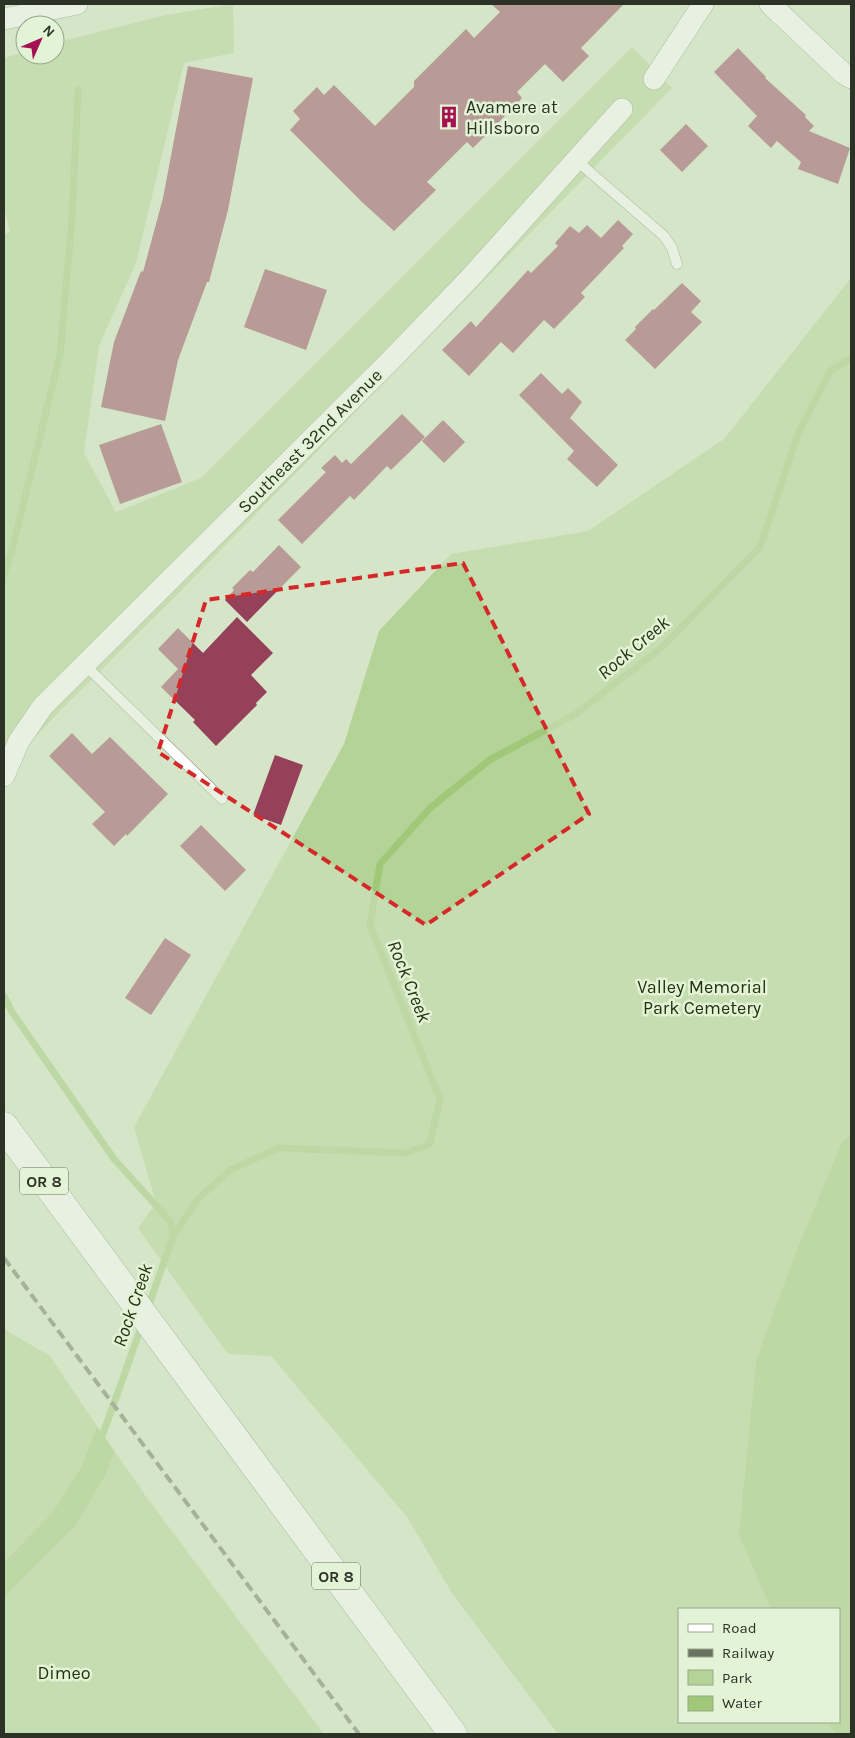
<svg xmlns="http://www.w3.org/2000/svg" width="855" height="1738" viewBox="0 0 855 1738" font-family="Karla,sans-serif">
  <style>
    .green { fill: #b4d397; fill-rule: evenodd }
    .water { fill: #a0c878 }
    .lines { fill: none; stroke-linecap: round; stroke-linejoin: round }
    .stream { stroke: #a0c878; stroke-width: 7 }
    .building { fill: #95415a }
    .service-casing { stroke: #7d8b70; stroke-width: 11 }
    .minor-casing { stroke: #7d8b70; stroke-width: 22 }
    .primary-casing { stroke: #7d8b70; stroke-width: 29 }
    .service { stroke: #fff; stroke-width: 10 }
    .minor { stroke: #fff; stroke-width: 21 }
    .primary { stroke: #fff; stroke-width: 28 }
    .rail { stroke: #6a7361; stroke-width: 4; stroke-dasharray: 10 5; stroke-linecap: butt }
    .marked { fill: none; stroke: #d62828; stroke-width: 4; stroke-dasharray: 10 6; stroke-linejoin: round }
    .labels { text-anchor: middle; stroke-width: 5; stroke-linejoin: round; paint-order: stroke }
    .shield { fill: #e3f3d5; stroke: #636c5a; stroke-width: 1 }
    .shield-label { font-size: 16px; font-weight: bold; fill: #2c3226 }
    .poi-label { font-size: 18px; fill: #2c3226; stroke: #e3f3d5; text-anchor: start }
    .street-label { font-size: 18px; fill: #2c3226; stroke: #e3f3d5 }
    .park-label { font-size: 18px; fill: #223210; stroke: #e3f3d5 }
    .water-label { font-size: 19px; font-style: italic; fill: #243413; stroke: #e3f3d5 }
  </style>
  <rect width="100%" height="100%" fill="#d6e5c8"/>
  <!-- green -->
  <path class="green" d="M233 4 234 53 184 63 136 263 99 346 84 453 116 512 201 478 632 47 672 88 174 598 59 712 15 759 4 790V234L10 232 4 206V58L25 52V55H55V43L165 15Z
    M851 278V1734H558L452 1593 407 1517 271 1356 228 1354 138 1228 156 1203 134 1127 344 744 379 631 451 554 588 531 724 439ZM679 1609H839V1722H679Z
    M4 1329 50 1356 97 1426 81 1467 59 1503 100 1485 115 1452 145 1495 324 1734H4V1566L30 1536 4 1562Z"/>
  <!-- water -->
  <path class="water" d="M851 1135V1734H835L827 1722H839V1609H771L739 1535 756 1360 798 1247 842 1142Z
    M97 1426 115 1452 105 1476 76 1525 4 1597V1562L53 1512 81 1467Z"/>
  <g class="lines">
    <!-- stream -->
    <path class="stream" d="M4 575 12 550 60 355 72 218 78 90
      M4 996 12 1012 114 1159 171 1222 173 1236
      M148 1308 173 1236 199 1198 230 1170 279 1148 406 1153 430 1144 440 1099 370 925 380 864 430 808 491 759 574 715 660 649 760 547 798 434 830 371 851 358
      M100 1442 142 1325"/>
  </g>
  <!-- building -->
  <path class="building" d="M491 4H624L581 48 589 56 563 82 545 64 517 92 522 98 502 119 473 148 467 142 427 182 436 190 394 231 363 203 290 130 300 119 293 111 317 87 324 95 334 85 375 126 414 87V81L466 29 474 38 500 12Z
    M738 48 766 77 765 78 806 115 805 117 814 126 809 131 850 148 838 184 798 169 801 162 777 141 771 148 748 126 757 116 714 72Z
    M188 66 253 78 228 210 209 282H207L178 360 165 421 101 407 114 342 141 271 143 272 163 198Z
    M686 124 708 146 682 172 660 150Z
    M618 220 633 234 622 246 624 248 581 293 585 297 554 329 544 320 513 353 501 342 469 376 442 350 471 321 476 327 528 270 531 273 558 246 555 243 570 226 579 233 587 225 601 238Z
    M265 269 327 290 306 350 244 327Z
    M682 283 701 301 691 312 702 322 655 369 625 340 636 329 635 327 653 309 654 310Z
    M541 373 562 394 568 388 582 402 570 418 618 465 597 487 567 459 574 451 519 395Z
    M402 414 425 437 391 470 387 466 354 500 350 496 302 544 278 520 326 472 321 468 335 455 342 463 346 459 351 464Z
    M443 420 465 442 444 463 422 441Z
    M161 424 182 482 120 504 99 445Z
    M279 545 301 567 247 622 225 600 234 590 232 588 250 570 253 572Z
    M237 617 273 653 251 675 267 692 256 703 257 705 216 746 193 722 195 720 161 687 178 669 158 649 178 628 203 653Z
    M72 733 92 754 110 737 168 794 127 836 126 834 114 846 92 824 105 812 49 756Z
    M275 755 303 765 281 825 253 815Z
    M201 825 246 870 225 891 180 846Z
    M165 938 191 955 151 1015 125 998Z"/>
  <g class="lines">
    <!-- service casing -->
    <g class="service-casing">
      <path id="service" d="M576 160 664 236 672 248 677 264
        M85 665 222 799"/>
    </g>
    <!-- minor casing -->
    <g class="minor-casing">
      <path id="minor" d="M770 4 844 74 851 78
        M4 19 77 4
        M654 79 703 4
        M4 776 19 741 43 706 393 358 470 278 622 109"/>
    </g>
    <!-- primary casing -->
    <g class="primary-casing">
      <path id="primary" d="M4 1126 453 1734"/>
    </g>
    <!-- service -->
    <use href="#service" class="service"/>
    <!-- minor -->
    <use href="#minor" class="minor"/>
    <!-- primary -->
    <use href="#primary" class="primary"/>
    <!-- rail -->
    <path class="rail" d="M4 1258 359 1734"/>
  </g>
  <!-- marked area -->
  <path d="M0 0H855V1738H0ZM463 563 589 814 426 925 158 752 206 600Z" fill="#d6e5c8" fill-opacity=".55" fill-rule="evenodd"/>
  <path class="marked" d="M463 563 589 814 426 925 158 752 206 600Z"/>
  <!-- icons -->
  <defs>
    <g id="building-bare" transform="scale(1.725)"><path d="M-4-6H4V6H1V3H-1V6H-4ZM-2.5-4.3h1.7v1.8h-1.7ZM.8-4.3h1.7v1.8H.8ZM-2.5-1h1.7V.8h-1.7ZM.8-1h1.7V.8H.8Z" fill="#a41050" stroke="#e3f3d5" stroke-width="2.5" paint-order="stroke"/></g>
  </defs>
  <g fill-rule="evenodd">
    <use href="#building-bare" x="449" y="117"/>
  </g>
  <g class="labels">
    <!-- shield labels -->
    <g class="shield">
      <rect x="20" y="1167.5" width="48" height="27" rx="4"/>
      <rect x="312" y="1562.5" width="48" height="27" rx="4"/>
    </g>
    <g class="shield-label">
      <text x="44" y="1187">OR 8</text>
      <text x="336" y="1582">OR 8</text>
    </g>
    <!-- poi labels -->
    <g class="poi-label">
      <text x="466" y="113">Avamere at<tspan x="466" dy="21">Hillsboro</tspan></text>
    </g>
    <!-- street labels -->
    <g class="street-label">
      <text transform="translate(310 441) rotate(-45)" y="6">Southeast 32nd Avenue</text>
    </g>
    <!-- park labels -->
    <g class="park-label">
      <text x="702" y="993">Valley Memorial<tspan x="702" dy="21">Park Cemetery</tspan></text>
      <text x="64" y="1679">Dimeo</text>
    </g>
    <!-- water labels -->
    <g class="water-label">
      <text transform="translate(633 647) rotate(-40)" y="7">Rock Creek</text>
      <text transform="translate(410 981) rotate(68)" y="7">Rock Creek</text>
      <text transform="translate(132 1305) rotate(-71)" y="7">Rock Creek</text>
    </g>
  </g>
  <!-- border -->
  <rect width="855" height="1738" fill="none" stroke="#2c3226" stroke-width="10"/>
  <!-- legend -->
  <rect x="678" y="1608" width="162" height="115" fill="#e3f3d5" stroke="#9aa68f"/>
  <rect x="688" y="1624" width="25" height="8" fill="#ffffff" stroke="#9aa68f"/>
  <text x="722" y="1633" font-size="15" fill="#2c3226">Road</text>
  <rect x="688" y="1649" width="25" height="8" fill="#6a7361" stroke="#9aa68f"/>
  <text x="722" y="1658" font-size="15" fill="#2c3226">Railway</text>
  <rect x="688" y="1670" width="25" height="15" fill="#b4d397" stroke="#9aa68f"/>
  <text x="722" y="1683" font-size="15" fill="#2c3226">Park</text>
  <rect x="688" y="1696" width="25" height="15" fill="#a0c878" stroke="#9aa68f"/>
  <text x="722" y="1708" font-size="15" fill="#2c3226">Water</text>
  <!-- north arrow -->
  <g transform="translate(40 40) rotate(45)"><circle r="24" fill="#e3f3d5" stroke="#9aa68f"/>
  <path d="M0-4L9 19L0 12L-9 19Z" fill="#a41050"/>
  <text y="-8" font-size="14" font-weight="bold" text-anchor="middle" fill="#2c3226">N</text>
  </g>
</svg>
